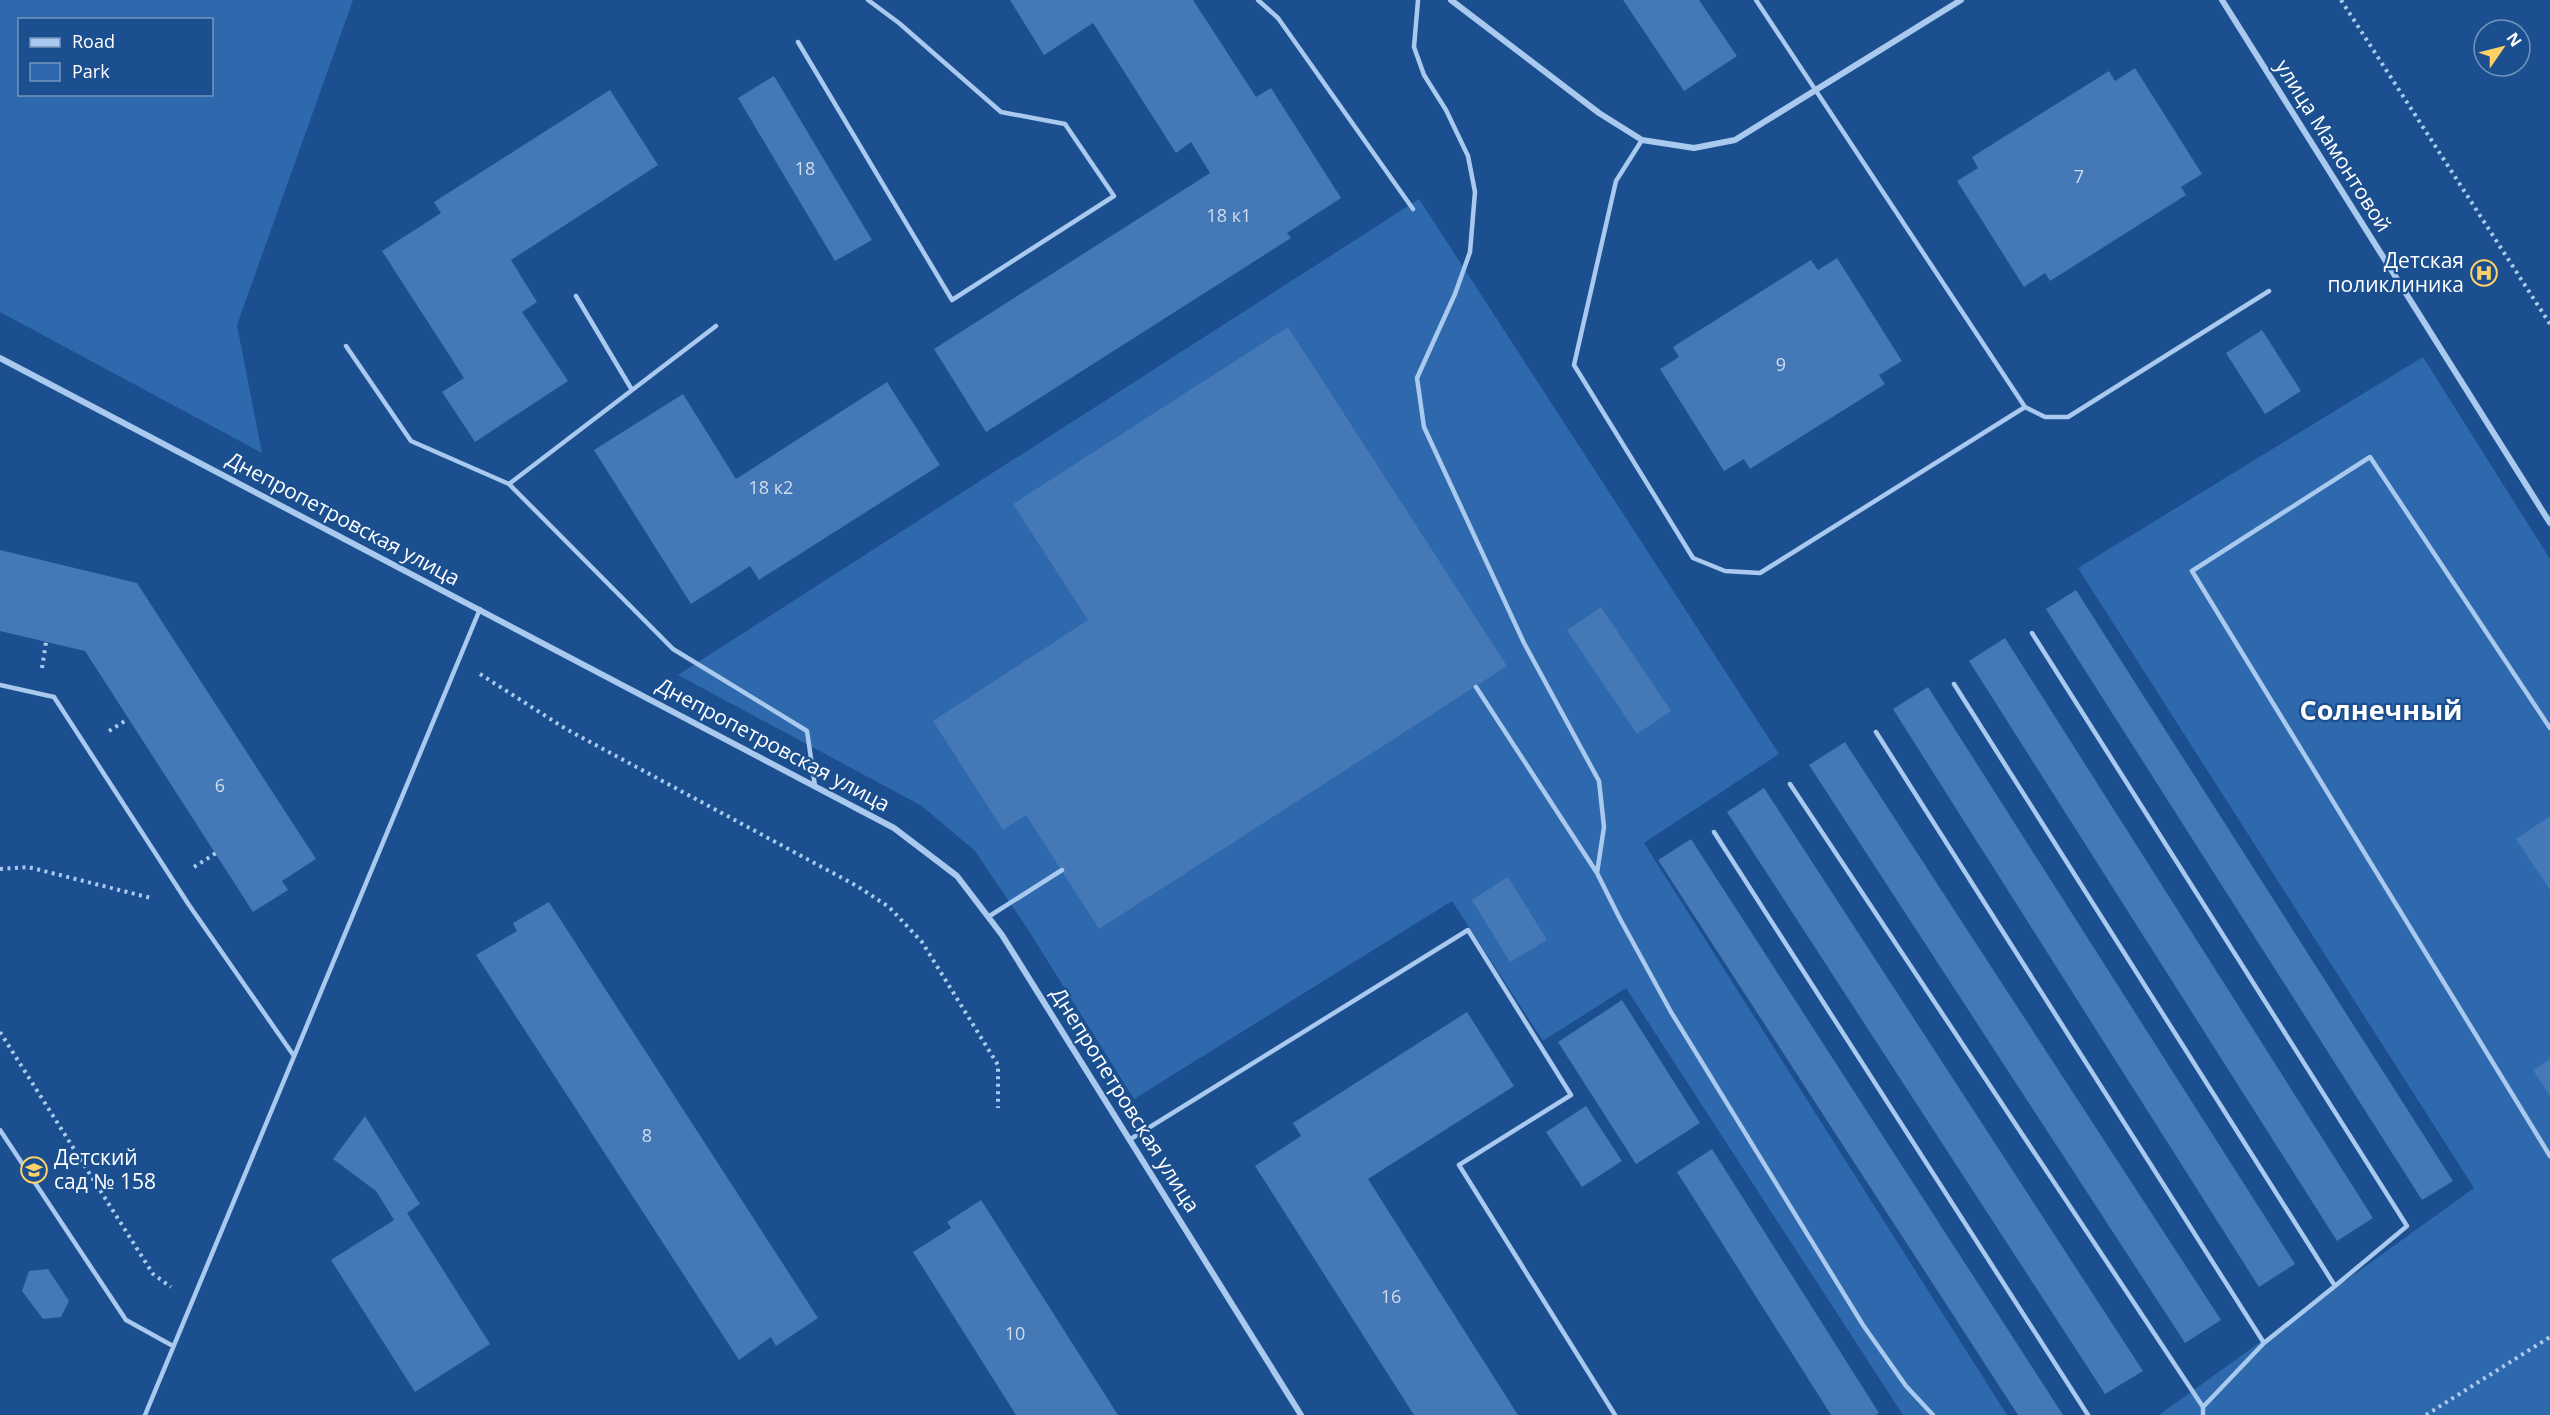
<svg xmlns="http://www.w3.org/2000/svg" width="2550" height="1415" viewBox="0 0 2550 1415" font-family="'Open Sans',sans-serif">
  <style>
    .green { fill: #2e69ad; fill-rule: evenodd }
    .building { fill: #4478b7 }
    .lines { fill: none; stroke-linecap: round; stroke-linejoin: round }
    .path { stroke: #a9c9ee; stroke-width: 4; stroke-dasharray: 3 4.5; stroke-linecap: butt }
    .service { stroke: #a9c9ee; stroke-width: 4.5 }
    .minor { stroke: #a9c9ee; stroke-width: 6 }
    .labels { text-anchor: middle; stroke-width: 4.5; stroke-linejoin: round; paint-order: stroke }
    .number-label { font-size: 18px; fill: #d0dded }
    .street-label { font-size: 21px; fill: #fff; stroke: #1b4f8f }
    .poi-label { font-size: 21px; fill: #fff; stroke: #1b4f8f; text-anchor: end }
    .district-label { font-size: 27px; font-weight: bold; fill: #fff; stroke: #1b4f8f }
  </style>
  <rect width="100%" height="100%" fill="#1b4f8f"/>
  <!-- green -->
  <path class="green" d="M0 0H353L237 325 262 453 0 312ZM20 20H212V94H20Z
    M1419 199 1779 754 1644 843 2007 1415H1903L1626 988 1543 1041 1452 901 1134 1099 1027 928 975 851 922 806 678 675Z
    M2423 357 2550 559V1415H2159L2474 1188 2078 568Z"/>
  <!-- building -->
  <path class="building" d="M1010 0H1193L1256 97 1271 88 1341 198 1287 233 1291 238 986 432 934 349 1210 173 1191 142 1176 153 1093 23 1044 55Z
    M1623 0H1699L1737 56 1684 91Z
    M2135 68 2202 174 2181 187 2186 195 2050 281 2045 273 2024 287 1957 181 1978 168 1972 157 2109 71 2115 81Z
    M774 76 872 240 835 261 738 98Z
    M610 90 658 165 511 260 537 302 522 312 568 381 475 442 442 392 464 378 382 251 441 213 434 202Z
    M1837 258 1902 361 1879 375 1885 384 1750 469 1744 459 1724 471 1660 369 1679 357 1673 347 1811 260 1818 270Z
    M1288 327 1507 666 1099 929 1026 815 1003 830 933 721 1088 620 1013 504Z
    M2262 330 2301 391 2265 414 2226 353Z
    M887 382 940 465 759 580 750 566 691 604 594 450 683 394 736 479Z
    M0 550 137 583 316 859 282 881 288 890 253 912 85 651 0 631Z
    M2076 590 2453 1181 2422 1200 2046 609Z
    M1601 607 1671 711 1637 734 1567 630Z
    M2005 638 2373 1218 2337 1241 1969 661Z
    M1928 687 2295 1264 2259 1287 1893 709Z
    M1845 742 2221 1320 2185 1343 1809 765Z
    M1764 788 2143 1371 2105 1394 1727 812Z
    M2550 816V890L2516 839Z
    M1691 839 2063 1415H2018L1658 860Z
    M1508 877 1547 940 1510 962 1472 900Z
    M549 902 818 1318 776 1346 771 1337 739 1360 476 955 517 931 513 923Z
    M1622 1000 1700 1123 1636 1164 1558 1042Z
    M1467 1012 1514 1086 1368 1179 1518 1415H1414L1255 1166 1301 1136 1293 1123Z
    M2550 1059V1096L2533 1070Z
    M1586 1106 1622 1161 1582 1187 1546 1132Z
    M365 1116 420 1204 407 1213 490 1344 415 1392 331 1260 394 1220 376 1191 333 1159Z
    M1712 1149 1879 1413 1876 1415H1831L1677 1172Z
    M981 1200 1118 1415H1016L913 1252 951 1228 947 1222Z
    M48 1269 69 1301 61 1317 43 1319 22 1291 29 1271Z"/>
  <g class="lines">
    <!-- path -->
    <path class="path" d="M2341 0 2550 324
      M42 668 46 642
      M480 674 566 729 857 886 889 907 922 942 998 1065V1108
      M109 731 128 719
      M194 867 216 853
      M0 869 28 867 151 898
      M0 1032 153 1274 171 1287
      M2426 1415 2550 1337"/>
    <!-- service -->
    <path class="service" d="M1258 0 1278 18 1413 209
      M1418 0 1414 47 1424 75 1446 110 1468 156 1475 192 1470 252 1455 294 1417 378 1424 427 1524 643 1599 781 1604 827 1597 873 1619 917 1671 1012 1863 1325 1906 1386 1933 1415
      M1756 0 2025 407
      M798 42 952 300 1114 196 1065 124 1001 112 899 23 868 0
      M1642 140 1616 181 1574 365 1693 558 1725 571 1760 573 2025 407 2045 417H2068L2269 291
      M576 296 632 390
      M716 326 509 484 673 649 807 731 815 786
      M346 346 411 441 509 484
      M2032 633 2407 1226 2335 1286
      M1954 684 2335 1286 2264 1343
      M0 685 54 697 189 905 294 1056
      M1476 687 1597 873
      M2550 728 2370 457 2192 571 2550 1156
      M1876 732 2264 1343 2203 1407
      M1790 784 2203 1407V1415
      M1714 832 2088 1415
      M988 917 1062 870
      M0 1130 126 1320 173 1346
      M1129 1140 1468 930 1571 1095 1459 1165 1615 1415
      M145 1415 480 609"/>
    <!-- minor -->
    <path class="minor" d="M1451 0 1599 113 1642 140 1694 148 1735 140 1961 0
      M2222 0 2550 523
      M0 358 894 828 957 876 1002 935 1301 1415"/>
  </g>
  <!-- icons -->
  <defs>
    <g id="hospital-ring" transform="scale(1.35)"><circle r="9.5" fill="#1b4f8f" stroke="#ffd166" stroke-width="1.5"/><path d="M-5-5h3v3.5h4V-5h3V5h-3V1.5h-4V5h-3Z" fill="#ffd166"/></g>
    <g id="school-ring" transform="scale(1.35)"><circle r="9.5" fill="#1b4f8f" stroke="#ffd166" stroke-width="1.5"/><path d="M0-5L7-2L0 1L-7-2ZM-4 1L0 2.5L4 1V4Q0 6-4 4Z" fill="#ffd166"/></g>
  </defs>
  <g fill-rule="evenodd">
    <use href="#hospital-ring" x="2484" y="273"/>
    <use href="#school-ring" x="34" y="1170"/>
  </g>
  <g class="labels">
    <!-- number labels -->
    <g class="number-label">
      <text x="805" y="175">18</text>
      <text x="2079" y="183">7</text>
      <text x="1229" y="222">18 к1</text>
      <text x="1781" y="371">9</text>
      <text x="771" y="494">18 к2</text>
      <text x="220" y="792">6</text>
      <text x="647" y="1142">8</text>
      <text x="1391" y="1303">16</text>
      <text x="1015" y="1340">10</text>
    </g>
    <!-- street labels -->
    <g class="street-label">
      <text transform="translate(2333 146) rotate(58)" y="7">улица Мамонтовой</text>
      <text transform="translate(343 519) rotate(28)" y="7">Днепропетровская улица</text>
      <text transform="translate(773 745) rotate(28)" y="7">Днепропетровская улица</text>
      <text transform="translate(1125 1100) rotate(58)" y="7">Днепропетровская улица</text>
    </g>
    <!-- poi labels -->
    <g class="poi-label">
      <text x="2464" y="268">Детская<tspan x="2464" dy="24">поликлиника</tspan></text>
      <text x="54" y="1165" text-anchor="start">Детский<tspan x="54" dy="24">сад № 158</tspan></text>
    </g>
    <!-- district labels -->
    <g class="district-label">
      <text x="2381" y="720">Солнечный</text>
    </g>
  </g>
  <!-- legend -->
  <rect x="18" y="18" width="195" height="78" fill="#1b4f8f" stroke="#7695bc" stroke-width="1.5"/>
  <rect x="30" y="38" width="30" height="9" fill="#a9c9ee" stroke="#7695bc" stroke-width="1.5"/>
  <text x="72" y="48" font-size="18" fill="#ffffff">Road</text>
  <rect x="30" y="63" width="30" height="18" fill="#2e69ad" stroke="#7695bc" stroke-width="1.5"/>
  <text x="72" y="78" font-size="18" fill="#ffffff">Park</text>
  <!-- north arrow -->
  <g transform="translate(2502 48) rotate(55)"><circle r="28" fill="#1b4f8f" stroke="#7695bc" stroke-width="1.5"/>
  <path d="M0-4.5L10 22L0 15L-10 22Z" fill="#ffd166"/>
  <text y="-9" font-size="16" font-weight="bold" text-anchor="middle" fill="#ffffff">N</text>
  </g>
</svg>
